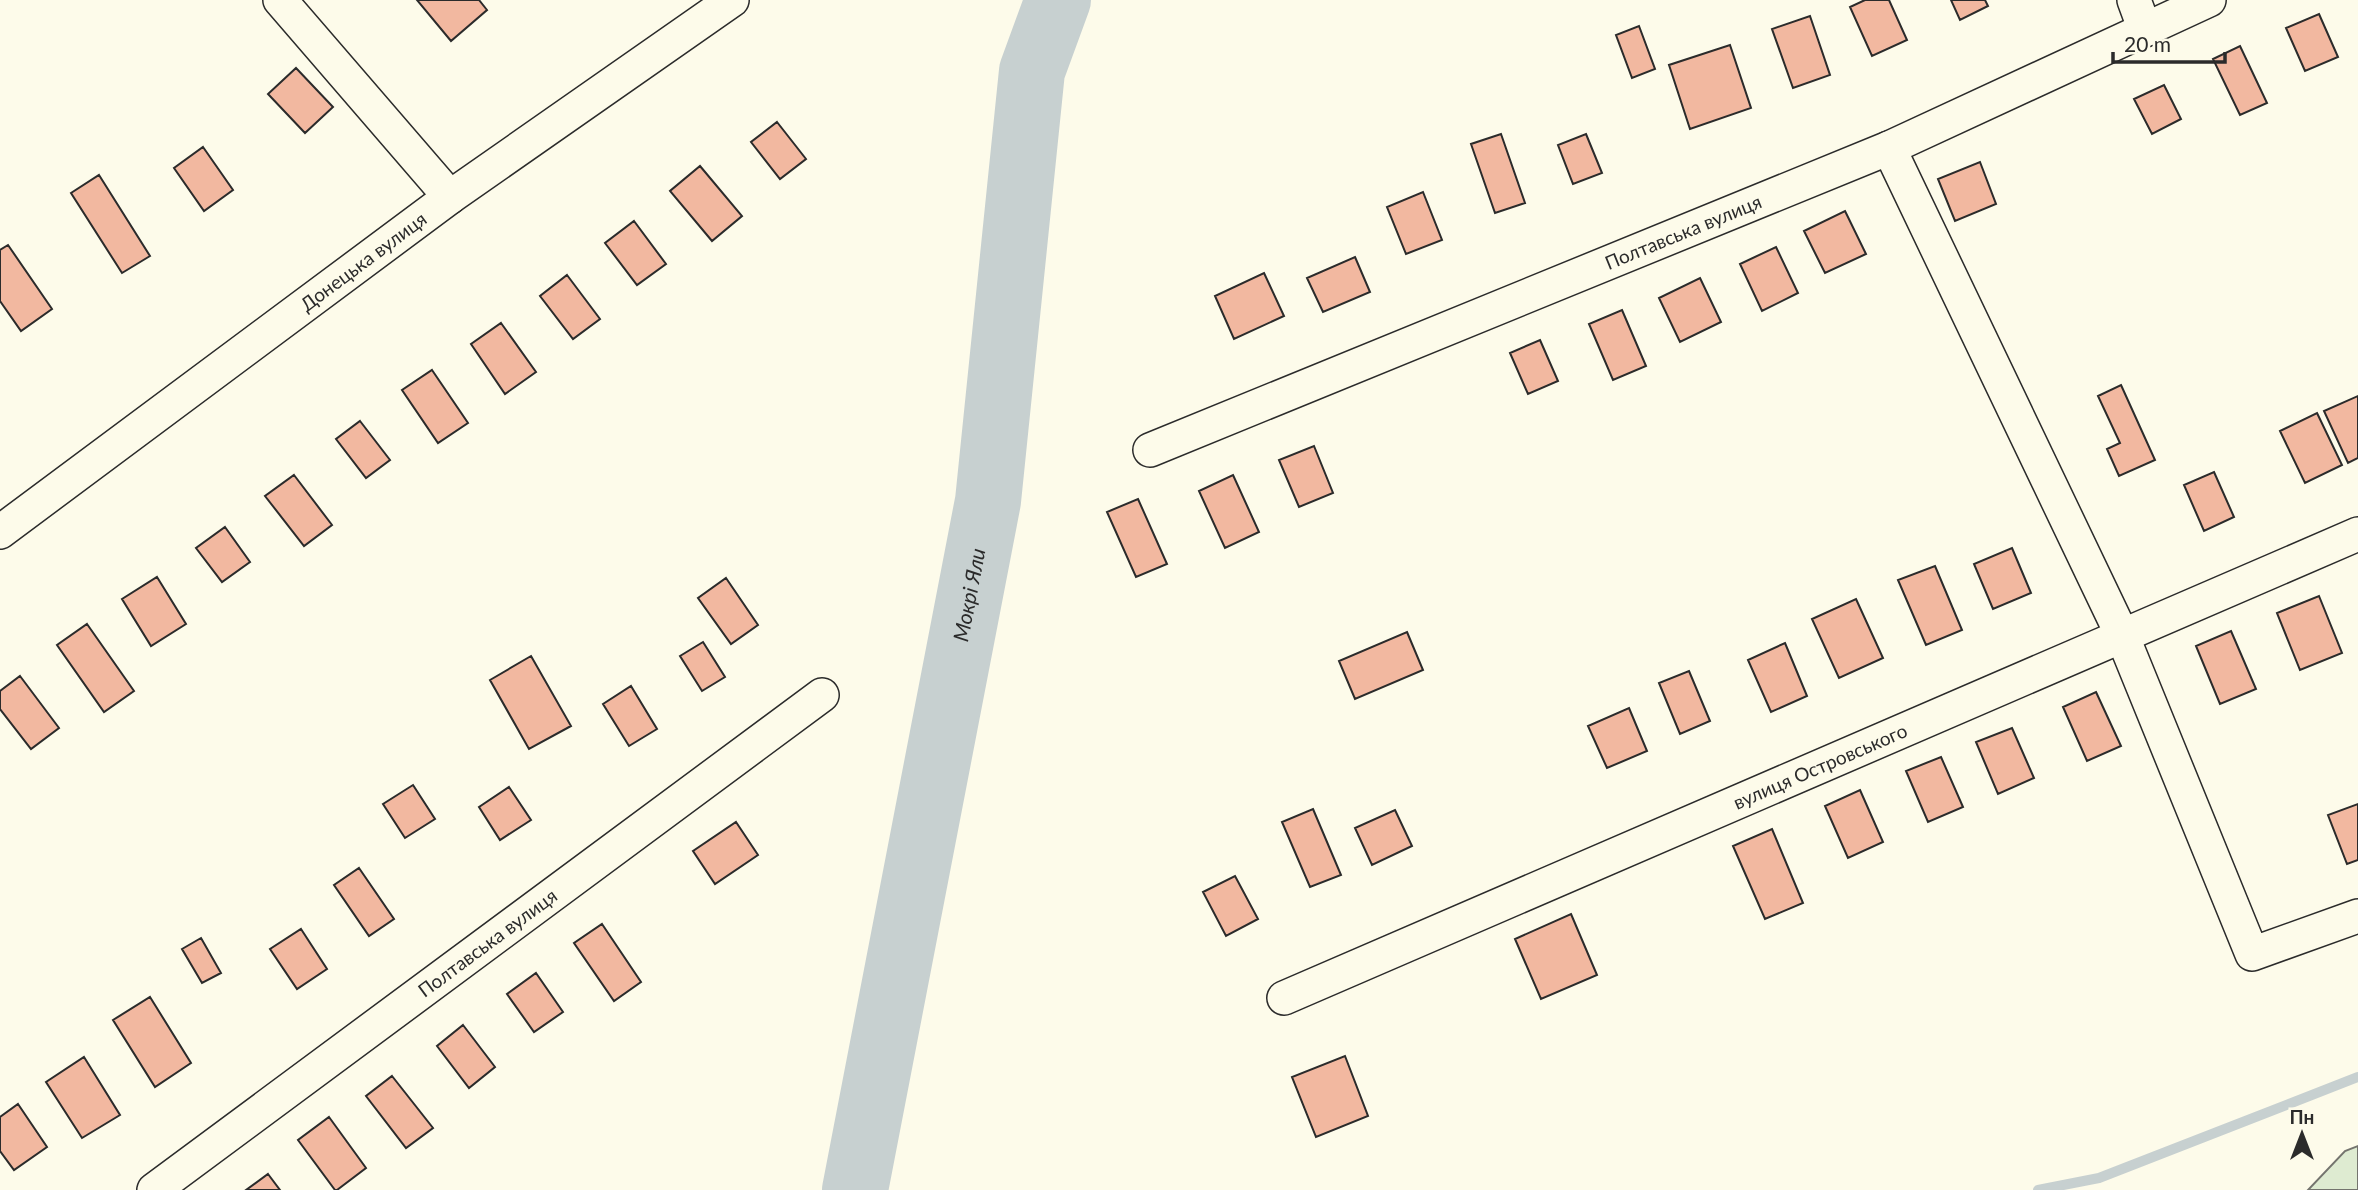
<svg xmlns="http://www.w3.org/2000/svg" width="2358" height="1190" viewBox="0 0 2358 1190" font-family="Lato,sans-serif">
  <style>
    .green { fill: #deebd1; stroke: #74746e; stroke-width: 2 }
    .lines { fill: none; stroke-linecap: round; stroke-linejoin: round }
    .stream { stroke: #c7d0d0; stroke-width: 10 }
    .river { stroke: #c7d0d0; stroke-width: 66 }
    .building { fill: #f2b8a0; stroke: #2b2b2b; stroke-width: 2 }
    .street-casing { stroke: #2b2b2b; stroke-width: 36 }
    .street { stroke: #fdfbea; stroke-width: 33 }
    .labels { text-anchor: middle; stroke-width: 5; stroke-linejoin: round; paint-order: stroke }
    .street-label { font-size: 19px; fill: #2b2b2b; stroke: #fdfbea }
    .water-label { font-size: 21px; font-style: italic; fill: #2b2b2b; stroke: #fdfbea }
  </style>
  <rect width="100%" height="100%" fill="#fdfbea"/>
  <!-- green -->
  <path class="green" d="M2358 1146V1190H2308L2345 1151Z"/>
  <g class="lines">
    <!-- stream -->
    <path class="stream" d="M2038 1190 2099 1178 2358 1077"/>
    <!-- river -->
    <path class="river" id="s1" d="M855 1190 988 501 1032 71 1058 0"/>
  </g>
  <!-- building -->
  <path class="building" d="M417 0H479L487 10 451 41Z
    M1865 0H1889L1907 40 1872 56 1850 7Z
    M1951 0H1985L1988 6 1960 20Z
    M2319 14 2338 57 2305 71 2286 28Z
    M1810 16 1830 75 1793 88 1772 29Z
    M1639 26 1655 69 1632 78 1616 35Z
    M1730 45 1751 108 1690 129 1669 65Z
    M2240 46 2267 103 2240 115 2213 59Z
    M296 68 333 107 305 133 268 94Z
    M2164 85 2181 119 2152 134 2134 99Z
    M777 122 806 159 780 179 751 142Z
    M1501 134 1525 203 1495 213 1471 144Z
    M1586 134 1602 173 1573 184 1558 145Z
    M203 147 233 190 204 211 174 168Z
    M1980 162 1996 204 1955 221 1938 179Z
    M700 166 742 216 712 241 670 191Z
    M99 175 150 256 122 273 71 193Z
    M1423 192 1442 240 1406 254 1387 207Z
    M1845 211 1866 254 1825 273 1804 231Z
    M634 221 666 264 637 285 605 243Z
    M8 245 52 309 21 331 0 301V250Z
    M1776 247 1798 293 1762 311 1740 264Z
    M1355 257 1370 292 1323 312 1307 278Z
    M1264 273 1284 316 1234 339 1215 296Z
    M567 275 600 319 573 339 540 296Z
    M1700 278 1721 322 1680 342 1659 298Z
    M1622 310 1646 366 1613 380 1589 324Z
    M501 323 536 372 505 394 471 344Z
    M1540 340 1558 381 1528 394 1510 353Z
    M432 370 468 423 438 443 402 390Z
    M2121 385 2155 460 2119 476 2107 449 2120 443 2098 396Z
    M2358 396V458L2348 463 2324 411Z
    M2317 413 2342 465 2305 483 2280 431Z
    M360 421 390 460 366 478 336 439Z
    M1314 446 1333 493 1299 507 1279 460Z
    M2214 472 2234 517 2204 531 2184 485Z
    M294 475 332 525 304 546 265 496Z
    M1233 475 1259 532 1225 548 1199 491Z
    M1138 499 1167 564 1136 577 1107 512Z
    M225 527 250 562 222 582 196 548Z
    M2012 548 2031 593 1993 609 1974 564Z
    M1935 566 1962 630 1926 645 1898 580Z
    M157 577 186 624 151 646 122 599Z
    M726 578 758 625 731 644 698 598Z
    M2319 596 2342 653 2300 670 2277 613Z
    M1856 599 1883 658 1839 678 1812 619Z
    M87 624 134 691 104 712 57 645Z
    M2231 631 2256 689 2220 704 2196 646Z
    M1407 632 1423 670 1355 699 1339 661Z
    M703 642 725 677 702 691 680 656Z
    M1785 643 1807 696 1771 712 1748 660Z
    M531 656 571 726 529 749 490 680Z
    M1689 671 1710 721 1680 734 1659 683Z
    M20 676 59 728 31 749 0 709V691Z
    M631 686 657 729 629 746 603 704Z
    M2096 692 2121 746 2087 761 2063 707Z
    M1629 708 1647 751 1607 768 1588 726Z
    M2012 728 2034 778 1998 794 1976 742Z
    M1941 757 1963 807 1928 822 1906 771Z
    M413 785 435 819 405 838 383 804Z
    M509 787 531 820 500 840 479 807Z
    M1860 790 1883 842 1848 858 1825 806Z
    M2358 804V860L2347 864 2328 815Z
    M1313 809 1341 875 1310 887 1282 822Z
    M1395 810 1412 846 1372 865 1355 828Z
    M736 822 758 855 715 884 693 851Z
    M1772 829 1803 903 1765 919 1733 846Z
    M359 868 394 919 369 936 334 885Z
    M1235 876 1258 919 1226 936 1203 892Z
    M1571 914 1597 975 1541 999 1515 939Z
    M602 924 641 982 614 1001 574 943Z
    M301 929 327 969 297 989 270 949Z
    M201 938 221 973 202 983 182 949Z
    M536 973 563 1012 534 1032 507 994Z
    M150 997 191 1063 155 1087 113 1020Z
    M463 1025 495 1067 469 1088 437 1046Z
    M1345 1056 1368 1116 1316 1137 1292 1077Z
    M84 1057 120 1115 82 1138 46 1082Z
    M392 1076 433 1128 406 1148 366 1096Z
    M18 1104 47 1147 14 1170 0 1151V1117Z
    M329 1117 366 1168 337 1190H335L298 1140Z
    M268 1174 280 1190H246Z"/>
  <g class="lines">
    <!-- street casing -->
    <g class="street-casing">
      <g id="street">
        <path d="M280 0 450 197"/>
        <path d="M2134 0 2145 30"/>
        <path d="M1889 148 2122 635 2252 954 2358 916"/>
        <path id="s2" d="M1150 450 1889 148 2209 0"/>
        <path id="s3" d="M0 532 450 197 732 0"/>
        <path id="s4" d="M1284 998 2358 534"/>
        <path id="s5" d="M154 1190 822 695"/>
      </g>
    </g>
    <!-- street -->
    <use href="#street" class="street"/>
  </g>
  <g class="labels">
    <!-- street labels -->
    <g class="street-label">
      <text dy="7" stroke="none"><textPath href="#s2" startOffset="576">Полтавська вулиця</textPath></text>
      <text dy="7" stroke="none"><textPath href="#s3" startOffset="453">Донецька вулиця</textPath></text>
      <text dy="7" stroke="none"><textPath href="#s4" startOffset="584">вулиця Островського</textPath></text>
      <text dy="7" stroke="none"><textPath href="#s5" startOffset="415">Полтавська вулиця</textPath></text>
    </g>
    <!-- water labels -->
    <g class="water-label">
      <text dy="7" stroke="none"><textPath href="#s1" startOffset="606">Мокрі Яли</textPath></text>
    </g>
  </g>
  <!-- north arrow -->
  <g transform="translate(2302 1134)" stroke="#fdfbea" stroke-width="5" paint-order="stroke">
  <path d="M0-5L12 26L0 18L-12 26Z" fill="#2b2b2b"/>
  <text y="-10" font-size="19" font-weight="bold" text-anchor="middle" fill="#2b2b2b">Пн</text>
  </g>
  <!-- scale -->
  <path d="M2113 52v10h112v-10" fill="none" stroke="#2b2b2b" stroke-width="3.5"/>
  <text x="2124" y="52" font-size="21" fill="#2b2b2b" stroke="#fdfbea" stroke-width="5" paint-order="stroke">20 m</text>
</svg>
